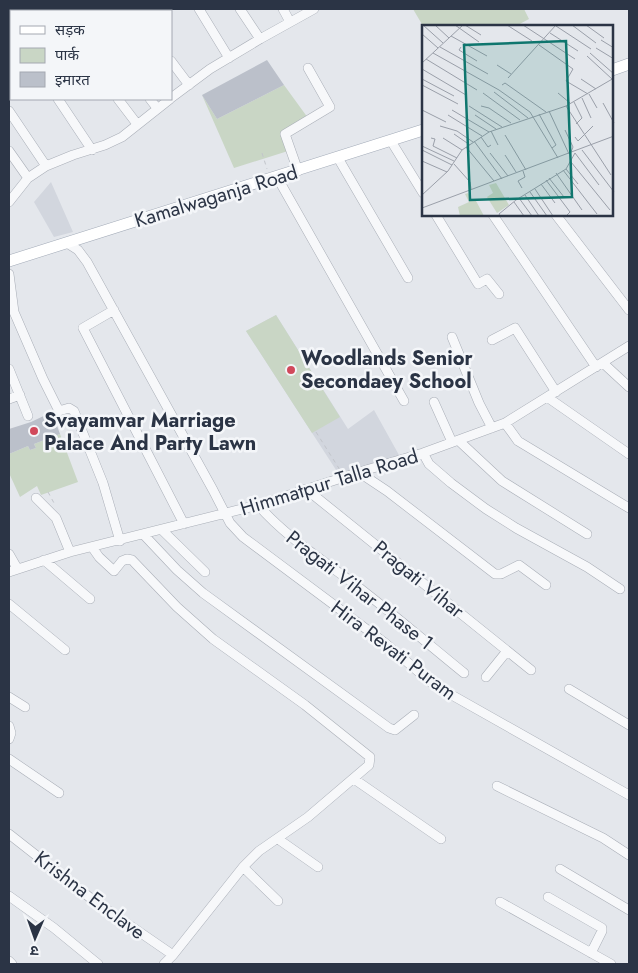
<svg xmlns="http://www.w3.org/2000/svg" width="638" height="973" viewBox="0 0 638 973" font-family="Jost,'Noto Sans Devanagari',sans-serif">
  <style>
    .built { fill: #d2d6de }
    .green { fill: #c9d6c5 }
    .building { fill: #bbc0ca }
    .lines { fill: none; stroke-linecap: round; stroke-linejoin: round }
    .minor-casing { stroke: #a9aeb7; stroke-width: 10 }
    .major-casing { stroke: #a3abb8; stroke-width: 12 }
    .path { stroke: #c2c5cb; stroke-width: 1; stroke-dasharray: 4 4; stroke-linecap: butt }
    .minor { stroke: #f7f8fa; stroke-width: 9 }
    .major { stroke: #fff; stroke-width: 11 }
    .poi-dot { fill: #d1495b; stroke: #f4f6f9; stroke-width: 2 }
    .labels { text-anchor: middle; stroke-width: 5; stroke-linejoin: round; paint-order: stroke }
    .street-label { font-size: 20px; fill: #2b3445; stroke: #f4f6f9 }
    .poi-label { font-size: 20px; font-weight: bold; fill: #2b3445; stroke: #f4f6f9; text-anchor: start }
    .inset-road { fill: none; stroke: #9a9fa9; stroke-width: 1 }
    .view { fill: #0f766e; fill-opacity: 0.15; stroke: #0f766e; stroke-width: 2.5 }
    .inset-edge { fill: none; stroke: #2b3445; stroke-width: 2.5 }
  </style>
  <rect width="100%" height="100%" fill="#e4e7ec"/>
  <!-- built -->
  <path class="built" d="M51 182 73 232 54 237 34 202Z
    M276 315 348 429 374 410 399 455 377 464 338 473 246 331Z"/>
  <!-- green -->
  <path class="green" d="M413 9H524L529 19 516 26H423Z
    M284 85 308 118 281 132 288 151 234 168 202 95 217 119Z
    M276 315 340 417 312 433 246 331Z
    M60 434 78 482 41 495 37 486 20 497 9 473V454L28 446 30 450 36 448 34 444Z"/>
  <!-- building -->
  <path class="building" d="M267 60 284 85 217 119 202 95Z
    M52 412 60 434 34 444 36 448 30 450 28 446 9 454V429L31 422Z"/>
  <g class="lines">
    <!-- minor casing -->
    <g class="minor-casing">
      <path id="minor" d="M53 9 55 11
        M82 9 83 11
        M134 9 136 11
        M199 9 229 58
        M240 9 260 39
        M283 9 290 22
        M9 24 11 28
        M171 61 189 85
        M171 98 210 69 260 39 314 9
        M58 99 92 150
        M118 99 137 124
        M150 99 157 108
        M9 111 46 166
        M391 141 423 193
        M9 151 28 178
        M338 158 408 278
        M298 171 285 134 330 107 308 68
        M277 177 404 401
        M9 202 28 178 46 166 73 155 105 145 122 137 170 99
        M436 215 478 284 487 279 499 294
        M493 215 596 367
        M556 215 629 310
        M67 243 78 250 87 262 213 490 230 523 243 537 385 643 434 685 629 795
        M9 274 14 312 43 379 59 411 69 408 74 411 103 483 120 541
        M114 310 83 328 184 524
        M452 337 479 403 492 428
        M492 340 515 328 556 392
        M603 363 629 387
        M9 369 28 416
        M547 397 629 454
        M9 399 20 395
        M434 402 452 442
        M505 423 518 441 629 508
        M458 440 502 481 587 534
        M423 453 429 464 451 483 486 509 516 528 587 567 620 589
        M363 471 366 477 387 491 495 574H501L519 565 546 585
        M306 489 531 670
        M36 498 56 518 70 552
        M258 505C285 536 321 559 353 583 391 612 427 643 464 673
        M162 530 205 572
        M144 535 177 570 203 593 389 728 395 730 414 715
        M92 547 99 557 114 571 122 561 127 559 132 560 177 607 213 639 305 705 370 757 369 765 308 817 259 851 243 867 173 955 164 964
        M9 554 17 568
        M44 560 90 599
        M9 572 70 552 258 505 363 471 423 453 505 423 629 346
        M9 604 65 650
        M486 677 507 651
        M569 689 629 725
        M9 697 25 707
        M9 726 11 733 9 739
        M9 759 59 793
        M354 779 441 839
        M497 786 603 838 629 855
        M9 834 93 900 173 955
        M278 839 318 867
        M243 867 278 901
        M560 869 629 910
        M9 896 54 928 98 964
        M548 897 602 928V931L591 953
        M500 902 611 964
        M9 961 12 964"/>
    </g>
    <!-- major casing -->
    <g class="major-casing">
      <path id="major" d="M612 70 629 64
        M9 261 423 130"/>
    </g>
    <!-- path -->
    <path class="path" d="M262 153 267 169
      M316 432 340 470
      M48 492 54 503"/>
    <!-- minor -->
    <use href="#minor" class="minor"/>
    <!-- major -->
    <use href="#major" class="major"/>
  </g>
  <!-- markers -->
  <g class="poi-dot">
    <circle cx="291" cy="370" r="5"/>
    <circle cx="34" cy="431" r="5"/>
  </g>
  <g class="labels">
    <!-- street labels -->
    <g class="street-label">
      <text transform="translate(216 196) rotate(-17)" y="7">Kamalwaganja Road</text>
      <text transform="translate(329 482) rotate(-17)" y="7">Himmatpur Talla Road</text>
      <text transform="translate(419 579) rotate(39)" y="7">Pragati Vihar</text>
      <text transform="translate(360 590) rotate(38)" y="7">Pragati Vihar Phase 1</text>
      <text transform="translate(394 650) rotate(37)" y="7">Hira Revati Puram</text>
      <text transform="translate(90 895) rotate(37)" y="7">Krishna Enclave</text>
    </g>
    <!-- poi labels -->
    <g class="poi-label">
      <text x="301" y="365">Woodlands Senior<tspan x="301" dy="23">Secondaey School</tspan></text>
      <text x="44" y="427">Svayamvar Marriage<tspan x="44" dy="23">Palace And Party Lawn</tspan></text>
    </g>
  </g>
  <!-- overview -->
  <g transform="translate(422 25)">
    <rect width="191" height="191" fill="#e4e7ec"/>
    <path d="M74 158 87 180 75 188 65 172 71 168 67 160ZM46 168 50 175 53 174 62 191H38L36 182 47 177 43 169Z" fill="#c9d6c5"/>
    <path class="inset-road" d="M1 0 21 18M13 0 27 13M33 0 57 17M43 0 59 10M85 0 110 16M101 0 153 34M150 0 174 18M164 0 182 13M134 1 169 24M128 8 156 26M0 9 16 23M29 11 65 31M179 15 192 23M117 20 151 44 144 56 166 69M18 22 66 49M39 22 37 25 55 36M174 23 192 34M11 28 77 65 108 87 136 133M168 28 192 49M165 31 190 54M4 34 55 65M0 38 41 0M75 40 89 49M0 44 44 70M86 53 134 0M0 54 32 71M159 54 174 64M0 60 36 79M80 60 83 58 124 87M72 67 106 93M61 68 98 95M136 68 148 78M167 69 175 83M160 73 169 93M152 77 160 93 154 99M181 78 192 98M47 81 80 102M59 81 67 83 89 98M144 81 189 150M0 85 24 97M30 85 67 107M127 86 147 129M117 89 134 120 130 123M26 90 60 111M53 90 74 104M18 101 35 106 51 117M143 105 151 122 149 127M69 106 76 120M32 109 48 120M83 110 104 145M59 112 66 122 69 120M153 112 156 116 171 101M9 113 13 114 11 121 35 133M21 113 40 125M52 116 80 154M0 121 32 136M44 122 72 156M0 125 30 140M160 125 192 167M68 128 86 151M83 130 94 147M0 136 25 147M149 137 188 185M32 139 48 157 49 164M144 144 156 159M141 145 175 189M134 148 160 185M127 153 142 172M124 155 148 187 144 191M119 159 133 178M100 163 96 156 103 152 101 146M113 164 131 191M108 167 125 191M0 170 26 146 40 125 67 107 144 81 192 53M103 170 117 191M97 173 110 191M92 177 102 191M0 183 192 111M78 191 77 189 94 175 144 144 153 128 177 160"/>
    <path class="view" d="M144 16 150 172 48 175 42 20Z"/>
    <rect width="191" height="191" class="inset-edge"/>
  </g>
  <!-- border -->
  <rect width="638" height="973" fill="none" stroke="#2b3445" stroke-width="20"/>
  <!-- legend -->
  <rect x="10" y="10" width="162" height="90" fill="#f4f6f9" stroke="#a4a8b1"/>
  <rect x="20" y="26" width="25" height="8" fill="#ffffff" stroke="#a4a8b1"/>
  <text x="55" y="35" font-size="15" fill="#2b3445">सड़क</text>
  <rect x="20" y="48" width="25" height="15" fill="#c9d6c5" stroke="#a4a8b1"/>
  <text x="55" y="60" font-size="15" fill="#2b3445">पार्क</text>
  <rect x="20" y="72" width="25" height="15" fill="#bbc0ca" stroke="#a4a8b1"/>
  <text x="55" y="85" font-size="15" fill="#2b3445">इमारत</text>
  <!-- north arrow -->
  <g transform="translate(35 938) rotate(182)" stroke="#f4f6f9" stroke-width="4" paint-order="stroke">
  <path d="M0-4L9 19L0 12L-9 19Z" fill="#2b3445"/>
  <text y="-8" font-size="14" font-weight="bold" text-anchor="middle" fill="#2b3445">उ</text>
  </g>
</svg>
